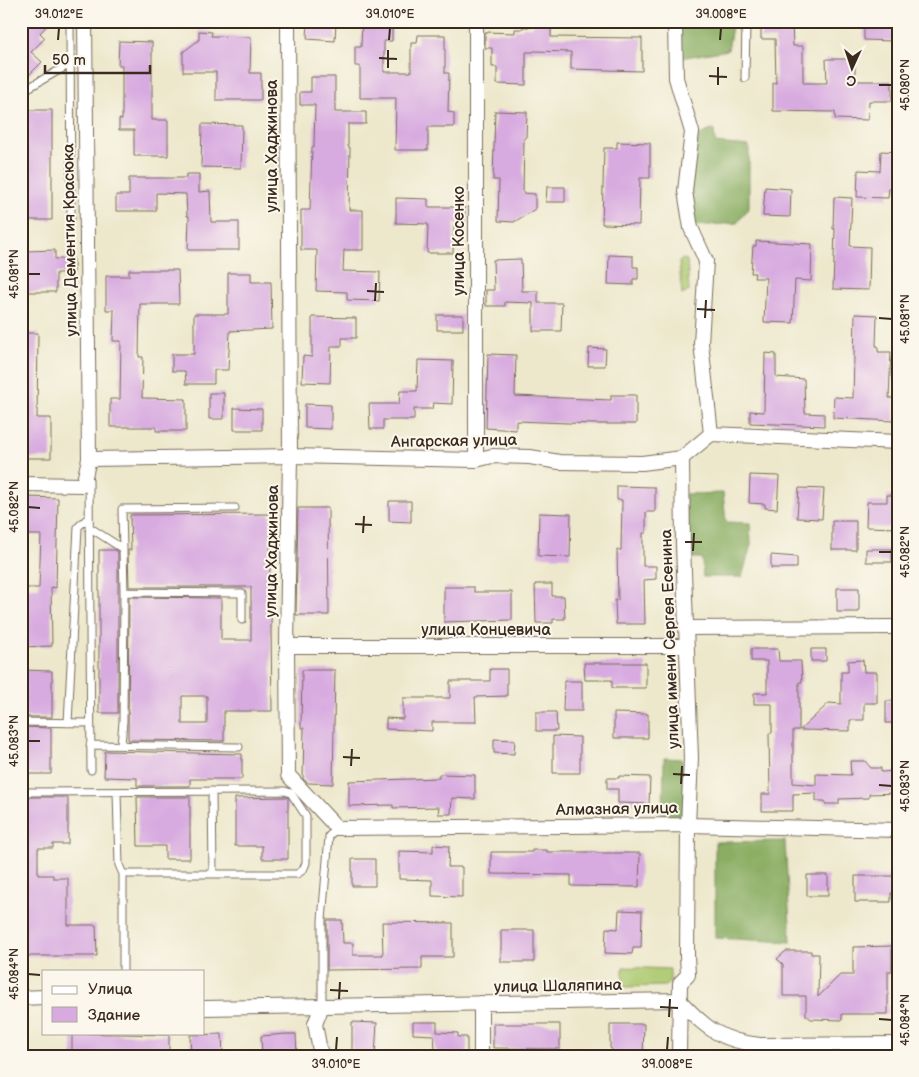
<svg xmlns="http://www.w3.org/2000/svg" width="919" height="1077" viewBox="0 0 919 1077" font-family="'Balsamiq Sans',sans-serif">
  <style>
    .green { fill: #acc96f; stroke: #747a46 }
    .forest { fill: #89ad62; stroke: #626c40 }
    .building { fill: #d8abe0; fill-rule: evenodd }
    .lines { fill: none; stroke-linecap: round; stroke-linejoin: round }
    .service-casing { stroke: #796c5b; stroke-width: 9 }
    .minor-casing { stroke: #796c5b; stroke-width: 16 }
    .service { stroke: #fff; stroke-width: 7 }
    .minor { stroke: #fff; stroke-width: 14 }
    .ticks { fill: none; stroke: #3b2a1e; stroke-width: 2 }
    .labels { text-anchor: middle; stroke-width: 4; stroke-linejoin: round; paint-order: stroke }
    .street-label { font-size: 16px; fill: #3b2a1e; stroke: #fbf7ec }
    .neatline { fill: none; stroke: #3b2a1e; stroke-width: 2 }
    .ticks-label { font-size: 12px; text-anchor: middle; fill: #3b2a1e }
  </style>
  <rect width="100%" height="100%" fill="#fbf7ec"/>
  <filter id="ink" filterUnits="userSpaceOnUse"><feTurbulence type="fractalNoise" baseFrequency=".02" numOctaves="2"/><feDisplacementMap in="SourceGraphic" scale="10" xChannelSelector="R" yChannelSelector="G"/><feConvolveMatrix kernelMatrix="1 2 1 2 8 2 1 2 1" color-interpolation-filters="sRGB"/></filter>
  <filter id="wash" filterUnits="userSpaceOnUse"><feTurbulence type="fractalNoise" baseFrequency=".0096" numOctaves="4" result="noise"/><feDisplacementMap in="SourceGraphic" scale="20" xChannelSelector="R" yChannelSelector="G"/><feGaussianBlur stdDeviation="1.12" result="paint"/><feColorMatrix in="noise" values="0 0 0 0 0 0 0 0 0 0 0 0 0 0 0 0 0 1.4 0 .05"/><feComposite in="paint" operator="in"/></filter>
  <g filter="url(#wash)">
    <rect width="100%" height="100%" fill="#ede8cc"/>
    <!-- green -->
    <path class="green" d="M683 259 687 260 689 291 682 295 679 262Z
      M623 967 670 969V982L665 986 623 987Z"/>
    <!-- forest -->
    <path class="forest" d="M680 21H733L728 50 680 58Z
      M714 129 715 143 749 146V208L737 223 695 226 688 188 697 136Z
      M723 493 726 522 750 523 751 544 742 577H703L702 558H686L685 494Z
      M664 758 681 759 685 772 684 815H663Z
      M785 841 791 942 715 938V842Z"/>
    <g id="blocks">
      <!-- building -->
      <path class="building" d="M21 21H51L40 33 45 38 31 52 42 62 28 76 21 69Z
        M308 21H336L335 41 307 39Z
        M362 21H392V41H384V72H411V43H417L418 35H445V73H449L448 112 454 113V127H428V150H395L396 98H360V66H355V47H361Z
        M761 21H792L793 46H803V83H827L826 59H855V81H892V101H869L868 120 835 119V112L773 111V83H776L775 39H761Z
        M864 21H893V41L864 40Z
        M533 23 551 24V37L642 38V71L571 69V52L534 51 533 52H526V85L497 84V67H492V48H485V32L515 33V29H522L523 27H533Z
        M199 31 212 32 211 36 251 37 250 73H261V100H216V72H183V52L199 40Z
        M119 41 152 42V120H168V156H134V130H119V119L122 120V65H118Z
        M311 77H335V112H366V124H348V147H350L349 210H363V250H344L343 271 380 272 379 301 347 300V292L316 291 317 250H301V210H310L312 147H314L315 105H300V92H311Z
        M21 110H52V220H21Z
        M495 111 527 112 526 138H524L523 193 535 194V209L514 222 498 221 499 180H493Z
        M202 124 242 125 241 168 201 167Z
        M617 142 650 143V178H640L639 225 602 224 604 148H617Z
        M881 151 898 152V188H889L888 198 857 197 858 170 880 171Z
        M186 174H199V192L210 191 211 222H239V250H188L189 216H187L186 194 156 193V211H116V195H129V178H186Z
        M547 187H565V202H546Z
        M765 187 791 189 790 217 763 216Z
        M834 197 852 198 850 246 870 247 869 290 833 289 835 229H833Z
        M396 198 428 199V207H465V224H454L453 253H427L428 224 396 223Z
        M756 241 812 244 811 281 795 280 793 323 764 322 766 278H754L755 273H751L753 246H756Z
        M55 250V259H74V273H56V292H21V267H26V251Z
        M609 255 633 256V267H638V279H633V285L608 284Z
        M521 259 522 291H538V303H562L561 331H533V303L505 302V306H486V290H494L493 260Z
        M129 270H178L179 304H140L139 357H143L142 398 186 399V431H156V427H110V399H120L121 341H113L114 310H106V276H129Z
        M228 273H251V282H271L272 329 230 331 228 370H214V384H186L185 371H172V354H194V314H228Z
        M855 314 877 315 876 346H878V352H891L889 398H894V421L833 418 834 397 853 398Z
        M437 315H463V330H437Z
        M312 317 356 318V338H342V346H331L330 383 302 382 303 356 312 357Z
        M21 333H38L37 418H51V458H21Z
        M589 348 606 349 605 366H588Z
        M765 353 776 354V377L804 379 805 413 824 414V426L750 423V411L764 412Z
        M488 354 516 355 515 396 611 400V395H636V424H594L516 421V430L486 428Z
        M418 360 453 361 452 404 433 403 432 409H414V420H383V429H370L369 404H399L400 391H417Z
        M209 393H224V419H209Z
        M305 404 331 405V429L305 428Z
        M234 408 262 409V430H234Z
        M750 475 779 476 777 509 765 508V504L749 503Z
        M617 486 655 487V512H646V533H643V566H656V579L644 580 645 624H616L615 600H618L617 550H621L622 500H617Z
        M799 488 824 489 822 519 797 518Z
        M887 495H898V528L866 527 867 502H887Z
        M27 497 58 498 56 588 51 587 52 646 21 647V588H39L41 535H26Z
        M389 501H411V522L389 521Z
        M298 508H328L329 615H296Z
        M539 513 571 514 570 557 538 556Z
        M270 514V587H272L271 626 272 711H224V741L128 740 129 597 221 598V640H251V587H129L128 550H131L130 515ZM182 696H207V724H182Z
        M832 521H856V550H832Z
        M866 549H892V562H866Z
        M99 550H115L118 552V713H99Z
        M771 555 797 557V568H771Z
        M535 584H552V596H564L565 619H553V623H536Z
        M444 587H474V592H512V620L444 622Z
        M837 588H859V612H837Z
        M751 649H778L779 661H801L802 682H799V730H793V783L816 785V774L851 775 850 761H865L871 768H881V772L898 771V793L869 794V798L839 799V804H825V801H816V793L793 794V811H762V794H770L769 733H772V704H754V693H767V661H751Z
        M811 649H826V661H811Z
        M863 660 864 672H877V703H864V720H850V731L800 730 829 703 841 704V672H848V661Z
        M584 663H646V688H612V680H585Z
        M490 669H507V696L475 697 476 722H432V731L386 729V718L403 719V698H450V681H490Z
        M21 670 52 671V717H21Z
        M302 670H335L333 784 308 783 303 779 304 728H301Z
        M564 681H582V711H563Z
        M886 701H898V723H886Z
        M536 712H556L557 731H536Z
        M614 713 648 714V738H614Z
        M21 727 51 728V774H21Z
        M553 736 580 737V773H553Z
        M494 739 515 740 514 754 494 753Z
        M105 751 242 754V779H190V786H137V778L104 777Z
        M439 774 475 775V799L452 798 451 814H438L439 807 393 808V805L349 806V781L439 778Z
        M619 776 650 777 649 804 618 803V789H607V778H619Z
        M21 797H68V844H53V848H38V875H53V878H68V925H96L97 956H21Z
        M137 797H190V859H165V846H138Z
        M288 797V859H262V846H235V798Z
        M433 845 449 846 448 867H462V897L432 896V880L399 879V851L433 852Z
        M532 850H547V852H596V853H640L639 887 571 886V875L491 874V852H532Z
        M352 859H375V886H352Z
        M807 875H828V896H807Z
        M855 876H898V893H891V902H855Z
        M619 910 642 911 641 948H633L632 954 605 953 606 928 618 929Z
        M327 920H342L343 943H353V955H383L382 922 453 923V957H422V969L327 970Z
        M501 930H534V962H501Z
        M892 946V971H888V1014H842V1020L811 1019 806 1015V996H783V964L777 959 786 951H811V954H819L818 997 840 975H853V947Z
        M352 1022 377 1023 375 1056H352Z
        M413 1022H437V1032L458 1033V1037H467V1056H442L435 1049 434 1035 413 1034Z
        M493 1024H560V1049L493 1048Z
        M610 1024H644L643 1056H612V1049L610 1048Z
        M72 1033 169 1035V1056H72Z
        M222 1034 223 1056H191L190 1035Z
        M287 1034H296L297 1056H262L261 1036Z"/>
    </g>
  </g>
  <g filter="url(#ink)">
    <use href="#blocks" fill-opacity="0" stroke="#796c5b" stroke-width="1"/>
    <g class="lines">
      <!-- service casing -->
      <g class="service-casing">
        <path id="service" d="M70 21 71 219
          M745 78 746 21
          M21 92 70 64
          M89 480 91 770
          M89 527 123 549
          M124 592 242 593V620
          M21 722 90 723
          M68 723 78 527 89 517
          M90 745 239 747
          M121 745 123 721 124 592 122 509 235 508
          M21 792 285 791 291 793 306 816V863L303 870 297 874H213
          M117 792 119 865 123 874V971
          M123 874H213L212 791
          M322 1006V920L329 836 337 828"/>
      </g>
      <!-- minor casing -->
      <g class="minor-casing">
        <path id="minor" d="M288 21 290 456 287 646 288 775 337 828 688 825 898 830
          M476 21V460
          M675 21 676 78 692 132 685 191 691 228 706 261 701 343 711 434
          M89 459 290 456 476 460 492 456 530 457 559 462 642 463 682 458 711 434 898 442
          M21 484 83 485 89 459 85 21
          M686 628 898 627
          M287 646H686
          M21 998 44 997
          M204 1008 679 1000C705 1028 721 1041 760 1045L898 1044
          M321 1056 315 1024 322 1006
          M481 1056V1003
          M679 1056 680 983 688 975 687 955 688 825 691 758 683 545 682 458"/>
      </g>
      <!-- service -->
      <use href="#service" class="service"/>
      <!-- minor -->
      <use href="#minor" class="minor"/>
    </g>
  </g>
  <!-- ticks -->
  <path class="ticks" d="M58 40 59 28M389 40 390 28M720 40 721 28M379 58 397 59M388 68V50M709 76 727 77M718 85V67M879 85H892M28 274H40M367 291 384 292M375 301 376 283M697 309 715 310M705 318 706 300M879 318 892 319M28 507 40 508M355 524 372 525M363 533 364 516M685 542H702M693 551 694 533M879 552H892M28 741H40M343 757 360 758M351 766 352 749M673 774 690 775M681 784 682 766M879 785 892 786M28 974 40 975M330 990 348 991M339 999 340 982M660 1007 678 1008M669 1017 670 999M879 1019 892 1020M336 1050 337 1037M667 1050 668 1037"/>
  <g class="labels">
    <!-- street labels -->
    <g class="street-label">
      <text transform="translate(271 146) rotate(-90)" y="6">улица Хаджинова</text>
      <text transform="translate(69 240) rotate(-91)" y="6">улица Дементия Красюка</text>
      <text transform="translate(458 241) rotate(-90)" y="6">улица Косенко</text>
      <text transform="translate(454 440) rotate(-1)" y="6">Ангарская улица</text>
      <text transform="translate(271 551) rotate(-89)" y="6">улица Хаджинова</text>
      <text x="486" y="635">улица Концевича</text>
      <text transform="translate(669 639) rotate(-92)" y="6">улица имени Сергея Есенина</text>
      <text transform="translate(617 808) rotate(-1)" y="6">Алмазная улица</text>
      <text transform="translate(558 985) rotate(-1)" y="6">улица Шаляпина</text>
    </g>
  </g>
  <!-- margin -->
  <rect width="919" height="1077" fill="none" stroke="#fbf7ec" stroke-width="55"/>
  <!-- legend -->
  <rect x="42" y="970" width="162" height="65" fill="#fbf7ec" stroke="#aea59a"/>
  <rect x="52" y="986" width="25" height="8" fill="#ffffff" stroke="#aea59a"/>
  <text x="88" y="994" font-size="15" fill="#3b2a1e">Улица</text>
  <rect x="52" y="1007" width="25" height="15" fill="#d8abe0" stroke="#aea59a"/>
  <text x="88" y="1020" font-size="15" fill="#3b2a1e">Здание</text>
  <!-- north arrow -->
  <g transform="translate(852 68) rotate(183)" stroke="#fbf7ec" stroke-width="4" paint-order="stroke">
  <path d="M0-4L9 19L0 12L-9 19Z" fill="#3b2a1e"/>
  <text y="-8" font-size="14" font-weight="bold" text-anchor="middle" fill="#3b2a1e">С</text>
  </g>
  <!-- scale -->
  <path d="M45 65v8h105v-8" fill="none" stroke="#3b2a1e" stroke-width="2.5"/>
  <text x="52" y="65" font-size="15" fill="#3b2a1e" stroke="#fbf7ec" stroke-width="4" paint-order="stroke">50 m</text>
  <rect x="28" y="28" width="864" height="1022" class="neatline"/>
  <g class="ticks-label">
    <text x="59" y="18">39.012°E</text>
    <text x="390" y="18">39.010°E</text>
    <text x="721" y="18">39.008°E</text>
    <text transform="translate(905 85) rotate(-90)" y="4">45.080°N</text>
    <text transform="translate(14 274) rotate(-90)" y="4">45.081°N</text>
    <text transform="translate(905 319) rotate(-90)" y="4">45.081°N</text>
    <text transform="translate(14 507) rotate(-90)" y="4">45.082°N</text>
    <text transform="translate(905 552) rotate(-90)" y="4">45.082°N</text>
    <text transform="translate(14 741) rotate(-90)" y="4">45.083°N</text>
    <text transform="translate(905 786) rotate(-90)" y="4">45.083°N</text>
    <text transform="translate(14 974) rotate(-90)" y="4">45.084°N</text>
    <text transform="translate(905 1020) rotate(-90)" y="4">45.084°N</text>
    <text x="336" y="1068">39.010°E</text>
    <text x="667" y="1068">39.008°E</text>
  </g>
</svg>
